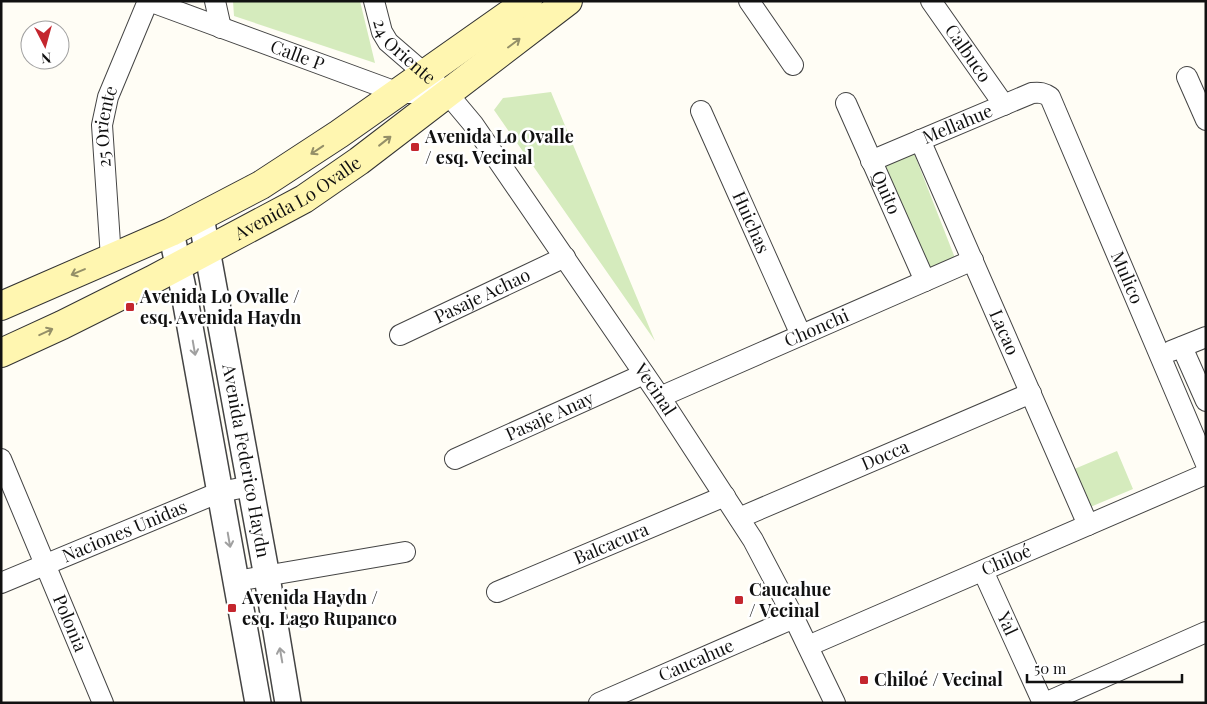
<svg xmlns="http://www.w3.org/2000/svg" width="1207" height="704" viewBox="0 0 1207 704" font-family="'Playfair Display',serif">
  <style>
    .green { fill: #d5ebbd }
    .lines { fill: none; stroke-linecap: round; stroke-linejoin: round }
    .minor-casing { stroke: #444; stroke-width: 22 }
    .tertiary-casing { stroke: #444; stroke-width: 28 }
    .secondary-casing { stroke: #333; stroke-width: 30 }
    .minor { stroke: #fff; stroke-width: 20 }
    .tertiary { stroke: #fff; stroke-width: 25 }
    .secondary { stroke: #fff6b0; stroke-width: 28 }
    .oneway { stroke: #948f68 }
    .oneway2 { stroke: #a0a0a0 }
    .poi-dot { fill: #c4262e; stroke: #fff; stroke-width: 2 }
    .labels { text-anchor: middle; stroke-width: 5; stroke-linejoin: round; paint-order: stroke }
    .street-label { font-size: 18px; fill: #111; stroke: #fff }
    .poi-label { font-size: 18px; font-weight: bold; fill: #111; stroke: #fff; text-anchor: start }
  </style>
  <rect width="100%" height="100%" fill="#fffdf5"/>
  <!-- green -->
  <path class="green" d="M233 1H360L375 63 234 16Z
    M551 92 655 341 494 110 503 98Z
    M912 148 955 258 922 271 878 161Z
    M1117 451 1133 489 1088 508 1072 470Z"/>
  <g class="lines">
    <!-- minor casing -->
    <g class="minor-casing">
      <g id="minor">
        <path id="s1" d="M149 1 399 93H447"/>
        <path d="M215 1 221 28"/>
        <path id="s2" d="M374 1 382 32 388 42 447 93 473 124 660 397 753 540 794 618 835 703"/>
        <path d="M749 1 793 65"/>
        <path id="s3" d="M931 1 1004 105"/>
        <path d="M1187 77 1206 120"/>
        <path id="s4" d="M846 103 925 281"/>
        <path id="s5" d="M701 111 801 335"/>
        <path id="s6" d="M920 140 1088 525"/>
        <path id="s7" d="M871 161 1032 93C1040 92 1044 93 1050 97L1206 464"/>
        <path id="s8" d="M111 258 102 125 108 97 148 1"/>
        <path id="s9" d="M400 335 565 257"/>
        <path d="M1182 347 1206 401"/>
        <path d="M1171 351 1206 337"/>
        <path id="s10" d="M660 397 973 260"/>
        <path id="s11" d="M1 459 103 703"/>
        <path id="s12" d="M455 459 644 374"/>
        <path id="s13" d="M739 518 1031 393"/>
        <path id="s14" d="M983 571 1043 703"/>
        <path d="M236 581 405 552"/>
        <path id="s15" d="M1 583 220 492 251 486"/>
        <path id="s16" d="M497 592 725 496"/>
        <path id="s17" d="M808 646 1206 474"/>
        <path id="s18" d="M599 703 794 618"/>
        <path d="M1045 703 1206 632"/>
      </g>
    </g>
    <!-- tertiary casing -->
    <g class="tertiary-casing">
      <g id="tertiary">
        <path id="s19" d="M201 217 267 577 288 703"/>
        <path d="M171 232 183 288 258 703"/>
      </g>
    </g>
    <!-- secondary casing -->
    <g class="secondary-casing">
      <g id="secondary">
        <path d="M1 306 171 232 261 185 339 134 528 1"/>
        <path id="s20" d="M1 353 62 325 152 280 304 199 359 161 568 1"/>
      </g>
    </g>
    <!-- minor -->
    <use href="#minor" class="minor"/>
    <!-- tertiary -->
    <use href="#tertiary" class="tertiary"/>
    <!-- secondary -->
    <use href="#secondary" class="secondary"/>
  </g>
  <!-- one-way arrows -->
  <defs><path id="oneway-shaft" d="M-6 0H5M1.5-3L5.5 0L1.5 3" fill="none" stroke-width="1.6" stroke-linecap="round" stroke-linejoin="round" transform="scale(1.25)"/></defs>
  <g class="oneway">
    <use href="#oneway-shaft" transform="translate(514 43) rotate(-37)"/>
    <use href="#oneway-shaft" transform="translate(385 141) rotate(-38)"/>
    <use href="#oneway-shaft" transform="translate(317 150) rotate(146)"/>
    <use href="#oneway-shaft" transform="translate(78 272) rotate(157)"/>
    <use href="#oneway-shaft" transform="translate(46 332) rotate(-25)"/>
  </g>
  <g class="oneway2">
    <use href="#oneway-shaft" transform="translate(194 348) rotate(80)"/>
    <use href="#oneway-shaft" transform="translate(229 540) rotate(80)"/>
    <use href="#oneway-shaft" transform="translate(281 655) rotate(-100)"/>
  </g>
  <!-- markers -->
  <g class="poi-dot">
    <rect x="410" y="142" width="10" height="10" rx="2.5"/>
    <rect x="125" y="302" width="10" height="10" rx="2.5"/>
    <rect x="734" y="595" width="10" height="10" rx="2.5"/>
    <rect x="227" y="603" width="10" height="10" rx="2.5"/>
    <rect x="859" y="675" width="10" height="10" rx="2.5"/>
  </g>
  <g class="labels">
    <!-- street labels -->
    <g class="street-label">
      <text dy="6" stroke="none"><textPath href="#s2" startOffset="61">24 Oriente</textPath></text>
      <text dy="6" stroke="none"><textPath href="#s3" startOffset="64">Calbuco</textPath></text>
      <text dy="6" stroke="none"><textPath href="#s1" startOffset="158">Calle P</textPath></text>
      <text dy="6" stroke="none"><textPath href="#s7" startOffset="94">Mellahue</textPath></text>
      <text dy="6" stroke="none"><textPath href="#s8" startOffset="132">25 Oriente</textPath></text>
      <text dy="6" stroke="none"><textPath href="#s4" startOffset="98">Quito</textPath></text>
      <text dy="6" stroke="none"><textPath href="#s20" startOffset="335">Avenida Lo Ovalle</textPath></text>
      <text dy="6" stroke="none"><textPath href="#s5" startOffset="122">Huichas</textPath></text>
      <text dy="6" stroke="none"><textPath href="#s7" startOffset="390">Mulico</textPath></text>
      <text dy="6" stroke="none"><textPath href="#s9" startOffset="91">Pasaje Achao</textPath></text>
      <text dy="6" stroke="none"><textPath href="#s10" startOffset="171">Chonchi</textPath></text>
      <text dy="6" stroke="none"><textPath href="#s6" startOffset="210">Lacao</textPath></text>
      <text dy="6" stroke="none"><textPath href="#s2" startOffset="484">Vecinal</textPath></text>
      <text dy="6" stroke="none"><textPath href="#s12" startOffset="104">Pasaje Anay</textPath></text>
      <text dy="6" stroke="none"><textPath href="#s13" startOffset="159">Docca</textPath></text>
      <text dy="6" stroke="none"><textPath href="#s19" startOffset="248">Avenida Federico Haydn</textPath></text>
      <text dy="6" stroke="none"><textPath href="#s15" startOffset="134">Naciones Unidas</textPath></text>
      <text dy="6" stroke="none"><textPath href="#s16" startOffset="124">Balcacura</textPath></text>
      <text dy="6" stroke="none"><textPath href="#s17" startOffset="216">Chiloé</textPath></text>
      <text dy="6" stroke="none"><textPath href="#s11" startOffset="178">Polonia</textPath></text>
      <text dy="6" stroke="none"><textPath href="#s14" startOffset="58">Yal</textPath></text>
      <text dy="6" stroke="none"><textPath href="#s18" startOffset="106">Caucahue</textPath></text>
    </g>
    <!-- poi labels -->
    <g class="poi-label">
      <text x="425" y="143">Avenida Lo Ovalle<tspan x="425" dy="21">/ esq. Vecinal</tspan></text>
      <text x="140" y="303">Avenida Lo Ovalle /<tspan x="140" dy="21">esq. Avenida Haydn</tspan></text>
      <text x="749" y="596">Caucahue<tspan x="749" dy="21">/ Vecinal</tspan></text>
      <text x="242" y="604">Avenida Haydn /<tspan x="242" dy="21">esq. Lago Rupanco</tspan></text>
      <text x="874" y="686">Chiloé / Vecinal</text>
    </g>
  </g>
  <!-- border -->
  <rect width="1207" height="704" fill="none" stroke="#111111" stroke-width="5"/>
  <!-- north arrow -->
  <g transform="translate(45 45) rotate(174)"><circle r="24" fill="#ffffff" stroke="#a0a0a0"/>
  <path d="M0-4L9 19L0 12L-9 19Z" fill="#c4262e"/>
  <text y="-8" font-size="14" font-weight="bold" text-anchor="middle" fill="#111111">N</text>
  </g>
  <!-- scale -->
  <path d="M1027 674v8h155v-8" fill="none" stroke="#111111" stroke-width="2.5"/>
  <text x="1034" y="674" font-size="15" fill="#111111" stroke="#ffffff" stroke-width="4" paint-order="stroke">50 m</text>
</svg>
